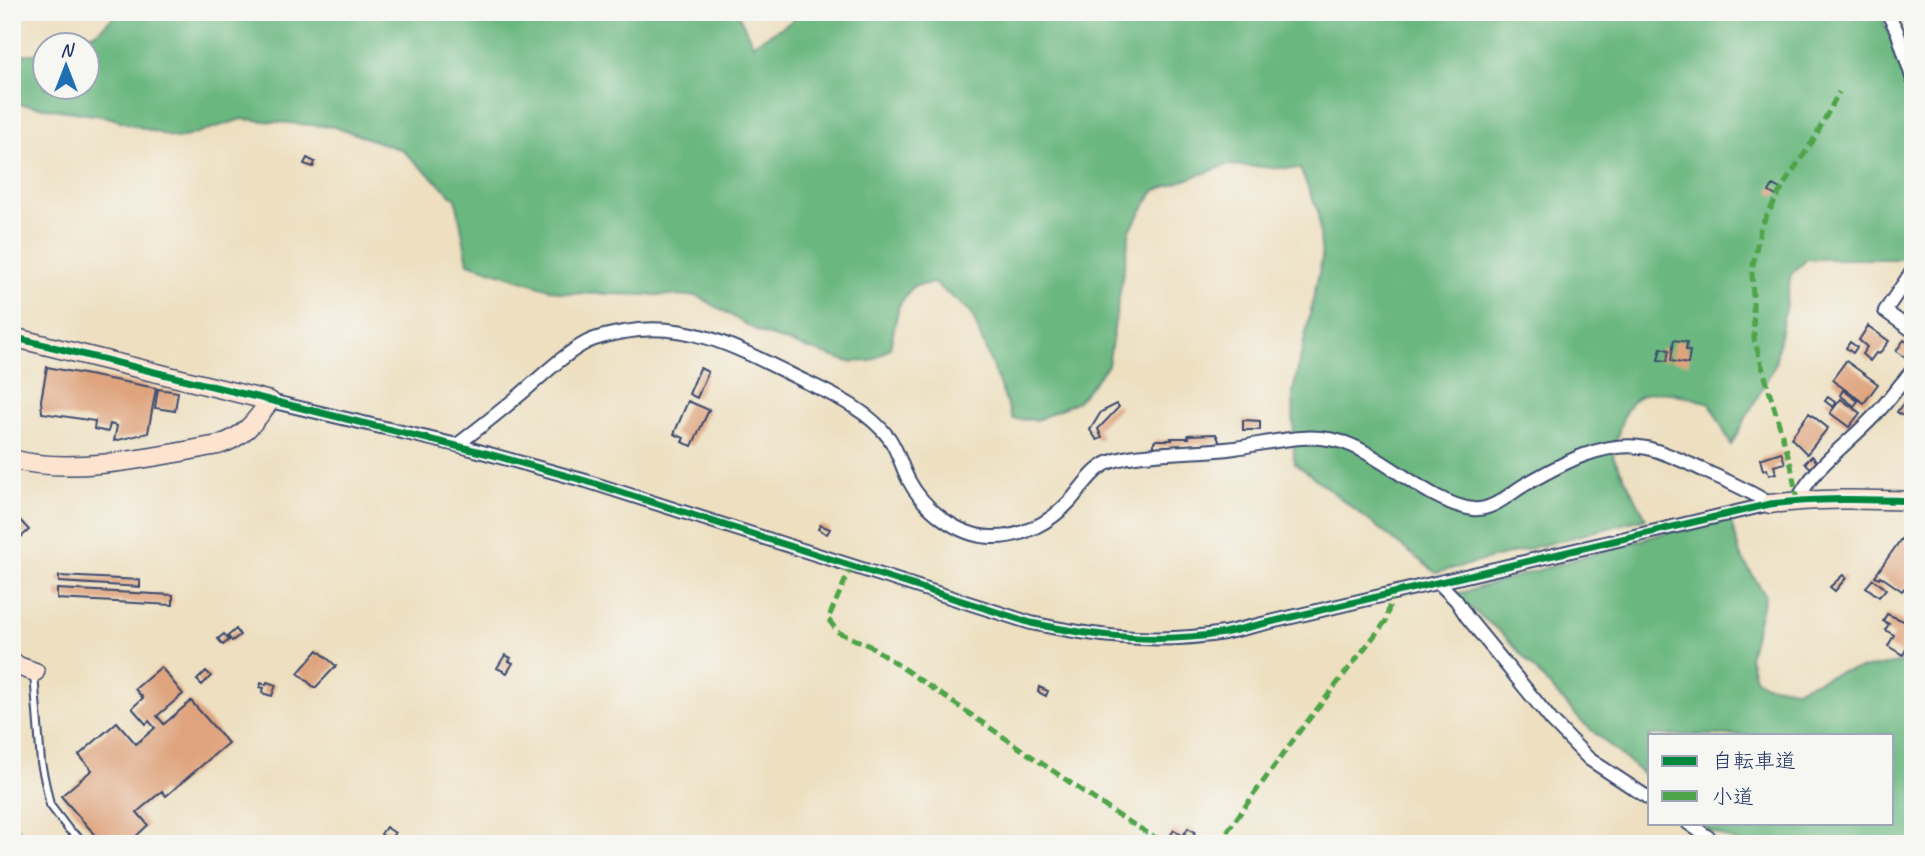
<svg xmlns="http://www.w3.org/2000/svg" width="1925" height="856" viewBox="0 0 1925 856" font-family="Caveat,'Klee One',sans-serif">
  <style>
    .forest { fill: #6bb780; stroke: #43736f; stroke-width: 2 }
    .building { fill: #dfa47e }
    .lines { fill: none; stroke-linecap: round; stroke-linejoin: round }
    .lane-casing { stroke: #3a496d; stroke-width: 10 }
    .street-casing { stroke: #3a496d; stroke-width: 16 }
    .secondary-casing { stroke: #3a496d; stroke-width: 21 }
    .lane { stroke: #fff; stroke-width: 6 }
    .street { stroke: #fff; stroke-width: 12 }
    .secondary { stroke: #fde4d1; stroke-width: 18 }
    .quiet { stroke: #4fa44a; stroke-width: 5; stroke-dasharray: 10 5; stroke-linecap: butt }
    .cycleway-casing { stroke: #f6f6f2; stroke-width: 11 }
    .cycleway { stroke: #00873e; stroke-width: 7 }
  </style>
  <rect width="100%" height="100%" fill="#f6f6f2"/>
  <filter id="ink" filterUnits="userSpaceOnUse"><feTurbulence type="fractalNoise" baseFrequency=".0143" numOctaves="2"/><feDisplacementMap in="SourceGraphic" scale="14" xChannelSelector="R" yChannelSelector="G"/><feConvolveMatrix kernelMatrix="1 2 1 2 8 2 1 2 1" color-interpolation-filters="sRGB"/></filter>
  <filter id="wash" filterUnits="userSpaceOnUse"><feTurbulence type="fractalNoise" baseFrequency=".00686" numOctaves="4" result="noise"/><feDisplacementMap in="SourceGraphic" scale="28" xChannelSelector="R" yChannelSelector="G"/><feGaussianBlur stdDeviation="1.57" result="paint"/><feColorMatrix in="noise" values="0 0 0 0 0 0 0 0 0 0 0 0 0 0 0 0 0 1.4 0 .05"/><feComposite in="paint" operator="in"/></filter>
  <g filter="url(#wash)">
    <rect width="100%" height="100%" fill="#eddfbf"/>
    <!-- forest -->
    <path class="forest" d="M119 12H737L753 44 792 21 797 12H1879L1912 82 1913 259H1807L1791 274 1775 365 1731 445 1710 403C1682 396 1640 378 1625 413 1619 426 1616 442 1613 456L1646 518 1436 573 1294 462 1293 392 1322 259 1318 211 1300 169 1227 165 1154 191 1130 230 1108 365 1078 401 1037 420 1013 419 971 312 934 283 913 286 899 305 890 348 871 361 849 362 761 333 698 296 562 293 468 263 456 199 402 150 335 127 242 119 178 139 108 117 12 103V55L34 54 45 50 46 88H88V46L59 45 97 32Z
      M1729 514 1740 555 1765 595 1749 657 1755 678 1765 685 1797 689 1840 672 1913 661V844H1742L1710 831 1700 823H1892V735H1650V780L1581 721 1503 634 1454 595Z
      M12 824 38 844H12Z"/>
    <g id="blocks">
      <!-- building -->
      <path class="building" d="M307 158 315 162 313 167 304 164Z
        M1773 185 1780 189 1776 196 1769 192Z
        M1868 326 1889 341 1879 354 1876 353 1870 361 1862 354 1867 347 1859 340Z
        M1674 340 1687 342 1686 350 1690 351 1688 364 1671 361Z
        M1904 340 1913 346V352L1908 359 1896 351Z
        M1850 342 1857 347 1853 353 1846 348Z
        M1661 348 1669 350 1667 361 1658 360Z
        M1846 361 1878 384 1864 403 1832 380Z
        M47 367 156 388 148 433 114 441 117 426 110 424 108 432 94 429 95 421 42 413 41 400Z
        M700 368 708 372 697 398 689 394Z
        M158 389 178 392 175 411 155 408Z
        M1843 390 1858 401 1854 406 1840 395Z
        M1828 397 1836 403 1833 407 1825 401Z
        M1841 399 1860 413 1849 427 1830 413Z
        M688 401 709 410 692 446 682 442 684 438 674 434Z
        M1904 402 1913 408 1908 419 1897 412Z
        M1117 404 1119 407 1098 429 1102 438 1097 440 1090 430 1101 412Z
        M1809 413 1828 428 1807 454 1791 438Z
        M1243 420 1260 421V430H1243Z
        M1216 434 1220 443 1154 447V441L1157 440H1172L1171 438H1189L1188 435Z
        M1781 452 1785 463 1774 466 1776 473 1769 475 1767 469 1763 470 1760 459Z
        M1812 456 1818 463 1812 469 1805 463Z
        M18 518 29 530 20 538 12 529V523Z
        M820 525 830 529 827 534 818 529Z
        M1901 539 1913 546V578L1902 591 1880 576 1879 578 1875 576Z
        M1843 575 1846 578 1835 591 1830 587Z
        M59 576 140 580V587L59 582Z
        M1873 579 1886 589 1879 597 1866 587Z
        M57 589 173 595V605L57 599Z
        M1887 614 1913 625V636L1903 655 1888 646 1894 635 1885 630 1889 624 1883 621Z
        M236 629 240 635 232 641 228 636Z
        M224 634 229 640 223 645 218 639Z
        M318 650 336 666 315 688 298 673Z
        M505 655 511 658 509 661 513 663 507 673 497 668Z
        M161 667 183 694 157 716 164 724 191 701 228 743 166 796 162 791 137 812 148 825 128 844H103L61 796 92 770 79 755 117 722 136 744 155 728 149 721 146 724 132 708 143 698 135 689Z
        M206 671 211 676 202 685 197 680Z
        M267 682 276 685 272 696 262 693 264 688 260 687 261 683 266 685Z
        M1039 687 1048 691 1046 696 1038 692Z
        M386 827 395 833 389 840 381 834Z
        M1188 828 1195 832 1189 844H1169L1167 840 1174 830 1183 836Z"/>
    </g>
  </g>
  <g filter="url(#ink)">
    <use href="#blocks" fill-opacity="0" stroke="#3a496d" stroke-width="2"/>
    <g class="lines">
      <!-- lane casing -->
      <g class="lane-casing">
        <path id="lane" d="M34 674 41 763 50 805 69 830 87 844"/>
      </g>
      <!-- street casing -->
      <g class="street-casing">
        <path id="street" d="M1887 12 1897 31 1913 80
          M1913 270 1885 311 1913 331
          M270 401 457 445 586 481 1031 623C1096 637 1158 644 1224 633L1770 504
          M457 445C479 428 501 411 522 393 543 375 563 355 587 342 598 337 612 334 624 332 684 320 736 347 788 373 823 391 865 406 889 438 898 451 901 465 908 479 923 508 957 536 991 537 1021 538 1050 523 1071 500 1080 490 1089 475 1101 467 1108 461 1120 459 1129 457 1164 451 1200 453 1235 448 1275 442 1314 429 1353 446 1390 462 1433 504 1473 509 1493 511 1510 493 1526 484 1561 464 1605 439 1647 448 1667 453 1685 462 1703 470 1726 481 1749 490 1770 504
          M1797 501C1814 466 1848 444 1874 416 1888 402 1899 385 1913 370
          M1439 583 1456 600 1467 617 1552 721 1589 759 1650 799
          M1688 823 1718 844"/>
      </g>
      <!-- secondary casing -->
      <g class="secondary-casing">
        <path id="secondary" d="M12 337 270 401C255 422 243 438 218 445 158 456 71 476 12 459
          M1770 504C1818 498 1865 499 1913 501
          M12 661 18 666 35 672"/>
      </g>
      <!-- lane -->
      <use href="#lane" class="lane"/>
      <!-- street -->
      <use href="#street" class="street"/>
      <!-- secondary -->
      <use href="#secondary" class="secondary"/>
      <!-- quiet -->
      <path class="quiet" d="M1797 501 1791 465 1754 339 1752 270 1761 226 1785 183 1814 139 1839 92
        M852 565 828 619 838 632 872 647 1113 812 1166 844
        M1218 844 1299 732 1386 621 1392 593"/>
      <!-- cycleway casing -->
      <g class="cycleway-casing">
        <path id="cycleway" d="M12 337 489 454 586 481 1031 623C1096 637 1158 644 1224 633L1770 504C1818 498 1865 499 1913 501"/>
      </g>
      <!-- cycleway -->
      <use href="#cycleway" class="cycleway"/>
    </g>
  </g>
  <!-- margin -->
  <rect width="1925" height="856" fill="none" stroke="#f6f6f2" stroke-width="42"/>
  <!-- legend -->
  <rect x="1648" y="734" width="245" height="91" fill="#f6f6f2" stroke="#9ea6b7" stroke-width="2"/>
  <rect x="1662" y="756" width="35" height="10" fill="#00873e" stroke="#9ea6b7" stroke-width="2"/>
  <text x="1712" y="768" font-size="21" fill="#1b2f5e">自転車道</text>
  <rect x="1662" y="791" width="35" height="10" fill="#4fa44a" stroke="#9ea6b7" stroke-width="2"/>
  <text x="1712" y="804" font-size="21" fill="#1b2f5e">小道</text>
  <!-- north arrow -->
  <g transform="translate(66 66)"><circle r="33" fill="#f6f6f2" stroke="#9ea6b7" stroke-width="2"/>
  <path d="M0-5L12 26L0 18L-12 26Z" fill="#1f6fb2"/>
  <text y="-10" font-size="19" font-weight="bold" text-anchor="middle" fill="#1b2f5e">N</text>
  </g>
</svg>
